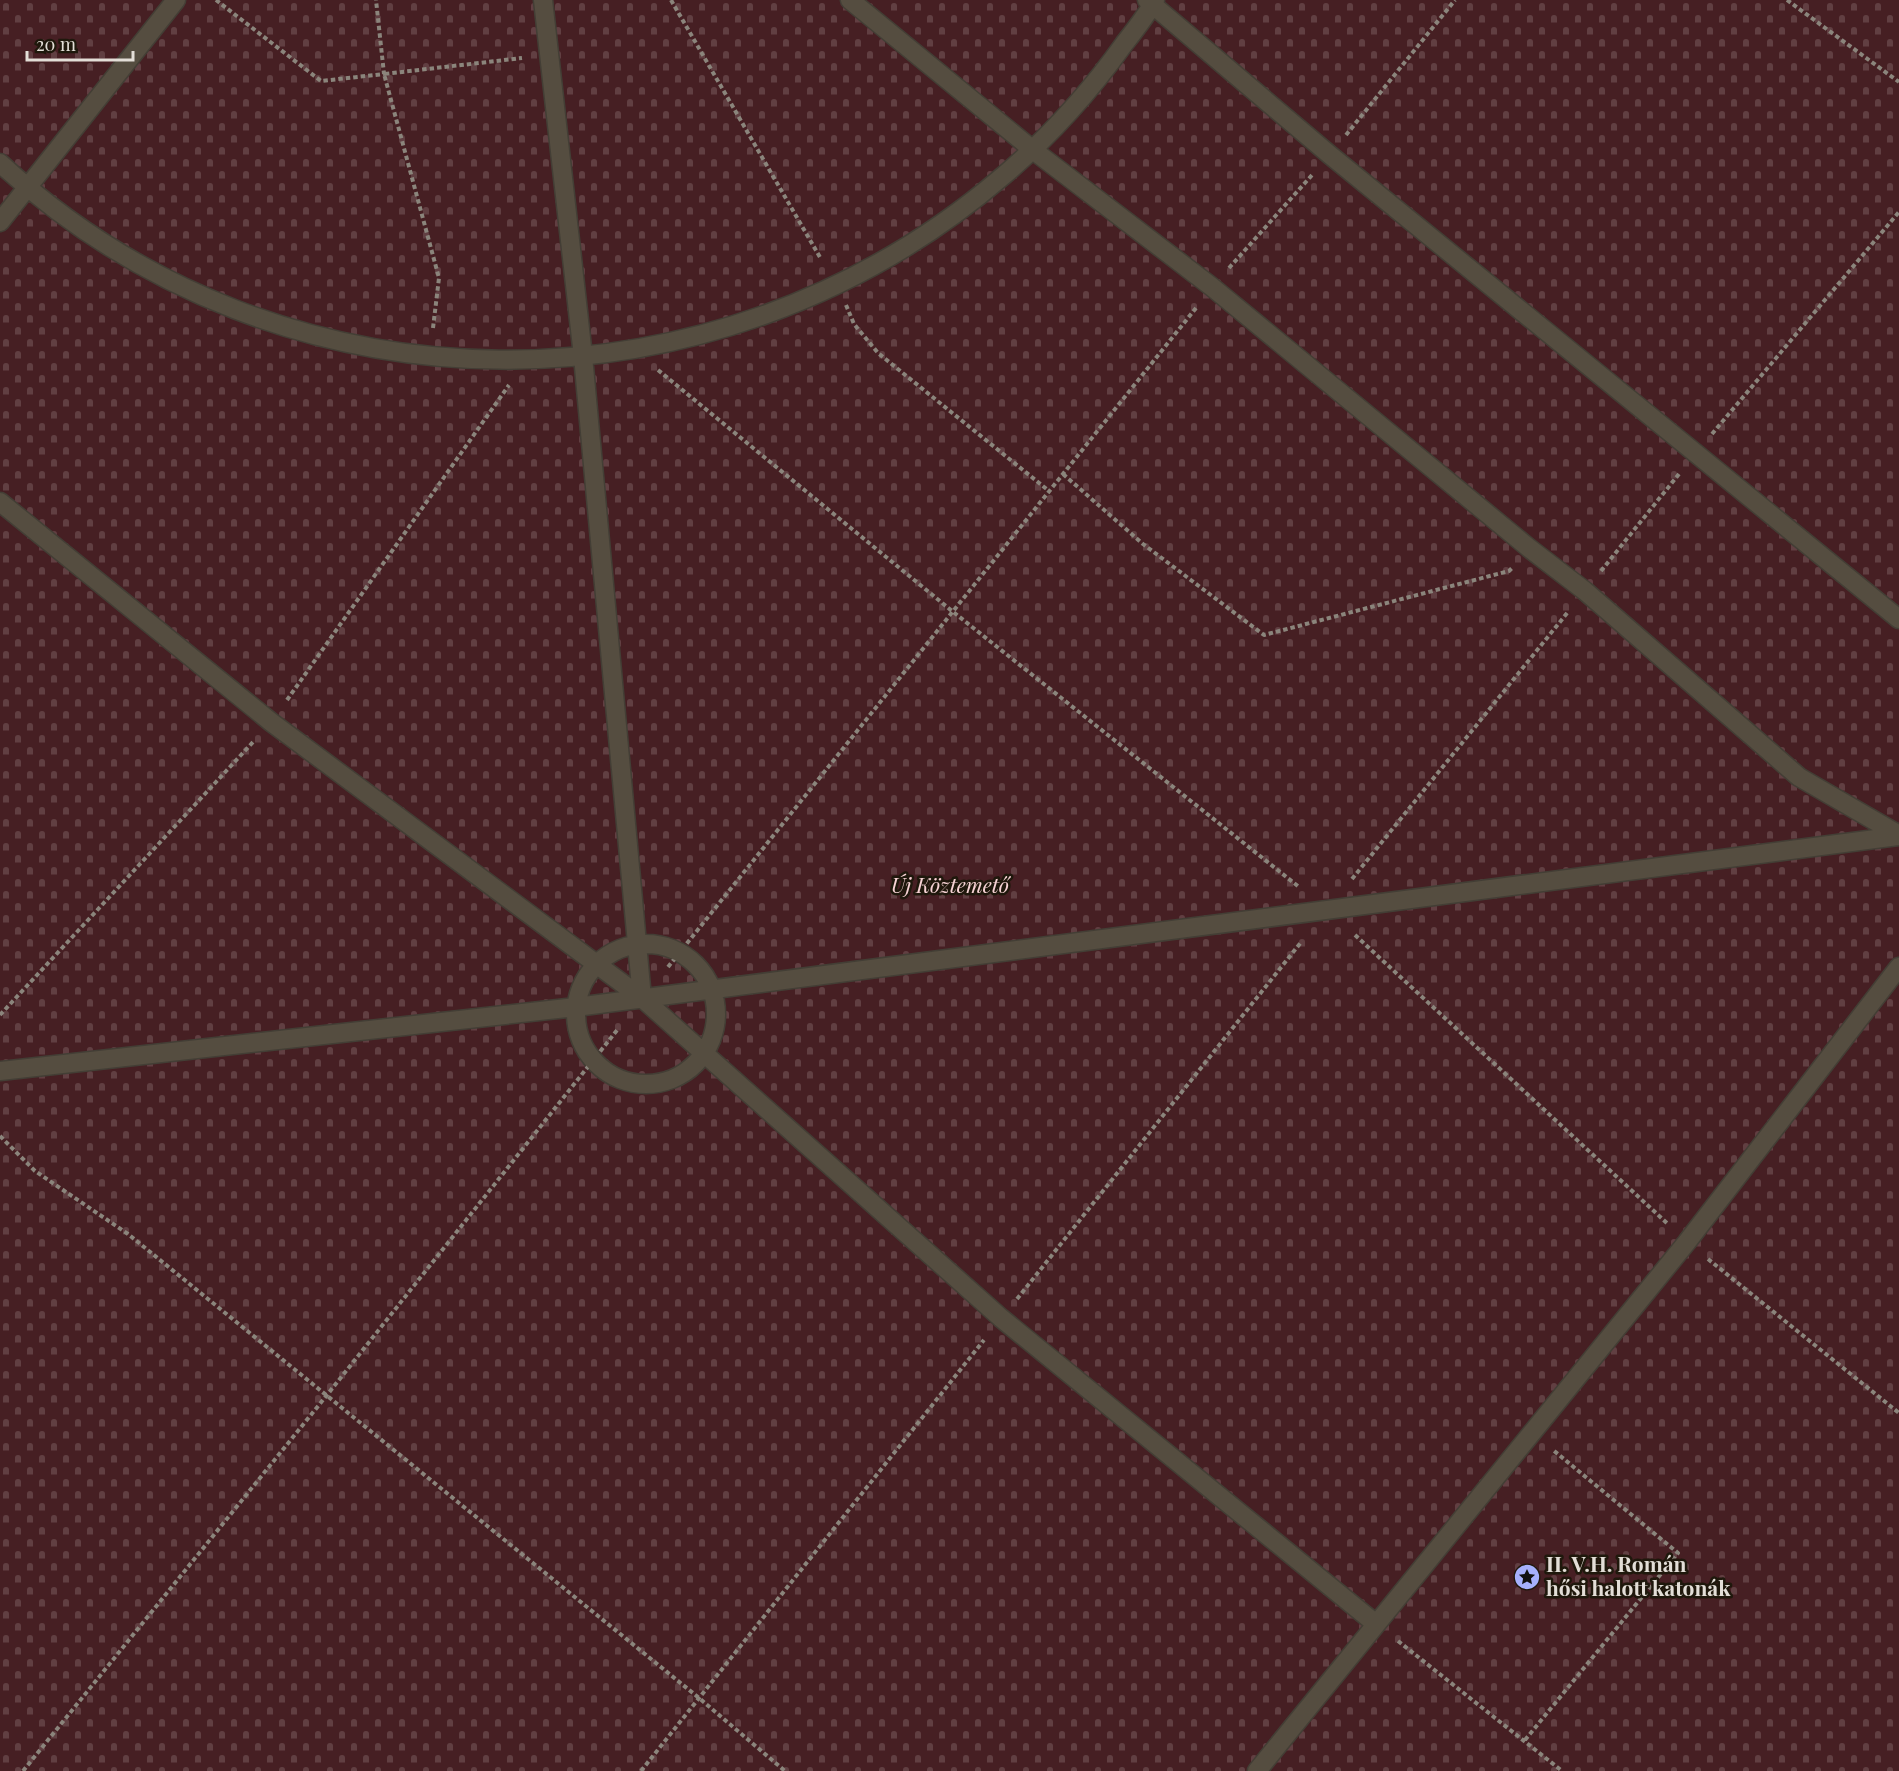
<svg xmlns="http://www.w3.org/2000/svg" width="1899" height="1771" viewBox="0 0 1899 1771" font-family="'Playfair Display',serif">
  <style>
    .cemetery { fill: url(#cemetery-stones) }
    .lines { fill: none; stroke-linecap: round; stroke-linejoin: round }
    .minor-casing { stroke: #433e35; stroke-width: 21 }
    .path { stroke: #8b857c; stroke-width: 4; stroke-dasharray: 4.5 3; stroke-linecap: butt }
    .minor { stroke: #554d40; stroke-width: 18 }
    .labels { text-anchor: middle; stroke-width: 5; stroke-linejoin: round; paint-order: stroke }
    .park-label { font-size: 21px; font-style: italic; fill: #f7d3d5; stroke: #1f180c }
    .poi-label { font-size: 21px; font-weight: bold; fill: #e3ded7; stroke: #1f180c; text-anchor: start }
  </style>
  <defs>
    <pattern id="cemetery-stones" width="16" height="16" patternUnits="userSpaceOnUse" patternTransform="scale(1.5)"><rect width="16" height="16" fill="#461f23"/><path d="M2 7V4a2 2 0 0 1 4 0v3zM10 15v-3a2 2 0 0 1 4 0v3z" fill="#613f42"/></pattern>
  </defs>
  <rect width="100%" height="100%" fill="#282115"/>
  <!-- cemetery -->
  <path class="cemetery" d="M0 0H1899V1771H0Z"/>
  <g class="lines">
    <!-- minor casing -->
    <g class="minor-casing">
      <path id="minor" d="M543 0 583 356 642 998
        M850 0 1033 150 1212 287 1529 548 1585 591 1799 777 1899 835
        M1147 0 1330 155 1899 619
        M0 163C281 422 714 424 1003 176 1049 137 1089 93 1124 44 1135 30 1147 15 1155 0
        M0 222 176 0
        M0 502 271 722 642 998 1001 1318 1376 1624
        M576 1014a70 70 0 1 1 140 0a70 70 0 1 1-140 0Z
        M0 1071 576 1007 1899 836
        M1257 1771 1687 1242 1899 967"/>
    </g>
    <!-- path -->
    <path class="path" d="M216 0 321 81 384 74 376 0
      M671 0 821 259
      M1787 0 1899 82
      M1346 135 1455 0
      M1229 268 1312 175
      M846 305 854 324 878 353 1049 491
      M433 328 439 278 384 74 522 58
      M658 370 952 611 1299 887
      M1712 434 1899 212
      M1063 474 1143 544 1264 635 1509 571 1512 568
      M1601 571 1679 474
      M287 700 509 385
      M1352 879 1568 612
      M1355 935 1669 1225
      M668 967 1196 308
      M0 1015 254 741
      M0 1136 35 1171 128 1234 699 1698 785 1771
      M1708 1259 1899 1413
      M1017 1299 1302 941
      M1398 1641 1562 1771
      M1525 1740 1678 1553 1553 1450
      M23 1771 327 1395 618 1029
      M641 1771 984 1340"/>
    <!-- minor -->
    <use href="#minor" class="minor"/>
  </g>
  <!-- icons -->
  <defs>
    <g id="sight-disc" transform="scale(1.35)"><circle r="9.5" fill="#a6b1fc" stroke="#1f180c"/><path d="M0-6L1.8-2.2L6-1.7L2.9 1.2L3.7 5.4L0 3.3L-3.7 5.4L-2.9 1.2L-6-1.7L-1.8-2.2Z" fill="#111"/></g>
  </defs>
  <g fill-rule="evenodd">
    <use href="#sight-disc" x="1527" y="1577"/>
  </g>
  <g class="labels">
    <!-- park labels -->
    <g class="park-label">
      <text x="950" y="893">Új Köztemető</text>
    </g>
    <!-- poi labels -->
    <g class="poi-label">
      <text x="1546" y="1572">II. V.H. Román<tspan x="1546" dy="24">hősi halott katonák</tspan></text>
    </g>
  </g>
  <!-- scale -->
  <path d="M27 51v9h106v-9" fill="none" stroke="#e3ded7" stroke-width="3"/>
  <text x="36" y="51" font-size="18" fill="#e3ded7" stroke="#1f180c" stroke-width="4.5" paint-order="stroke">20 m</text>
</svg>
